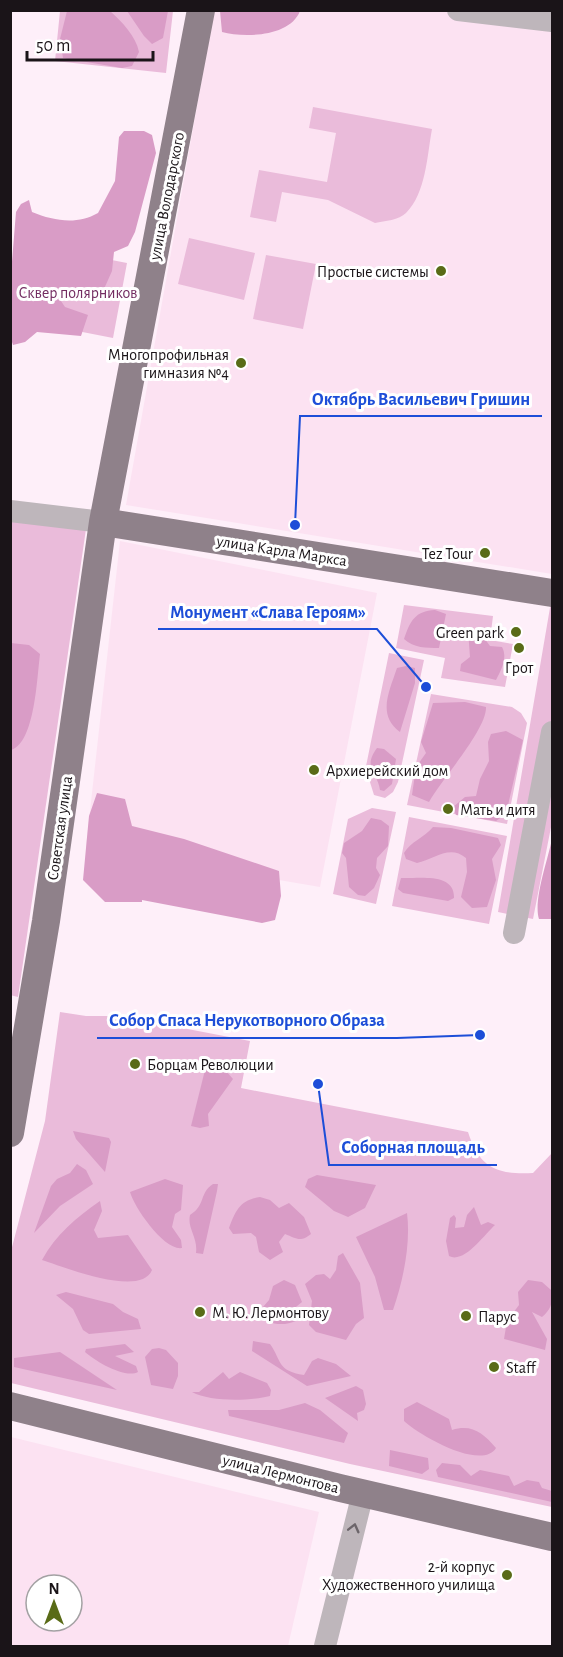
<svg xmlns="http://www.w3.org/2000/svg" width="563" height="1657" viewBox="0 0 563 1657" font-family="'Alegreya Sans',sans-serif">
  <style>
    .built { fill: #fce2f2; fill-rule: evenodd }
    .green { fill: #eabbda }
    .forest { fill: #d99cc6 }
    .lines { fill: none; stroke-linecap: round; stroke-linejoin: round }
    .minor { stroke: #beb6bb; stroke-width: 22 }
    .major { stroke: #8f818a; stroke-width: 28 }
    .oneway { stroke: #6c656a }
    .poi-dot { fill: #596b17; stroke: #fff; stroke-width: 2 }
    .labels { text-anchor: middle; stroke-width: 6; stroke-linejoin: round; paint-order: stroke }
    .street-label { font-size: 16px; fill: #1a1418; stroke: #fff }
    .poi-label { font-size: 16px; fill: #1a1418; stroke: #fff; text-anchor: start }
    .park-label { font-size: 16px; fill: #732c61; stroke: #fff }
    .leader { fill: none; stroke: #1d4ed8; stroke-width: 2 }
    .callout-dot { fill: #1d4ed8; stroke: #fff; stroke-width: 2 }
    .callout-label { font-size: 18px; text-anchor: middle; font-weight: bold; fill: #1d4ed8; stroke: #fff; stroke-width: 6; stroke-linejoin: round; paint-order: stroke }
  </style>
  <rect width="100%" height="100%" fill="#feeff9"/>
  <!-- built -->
  <path class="built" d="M214 11H552V574L126 505Z
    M120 541 377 593 320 887 86 847Z
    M11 1437 319 1512 288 1646H11ZM36 1585H72V1621H36Z"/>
  <!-- green -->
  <path class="green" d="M60 11H173L166 73 55 61Z
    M313 107 432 129C427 156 426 193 406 213 399 220 385 221 375 223L328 200 282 192 276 222 250 217 259 170 327 182 336 133 309 128Z
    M189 238 255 253 244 300 178 284Z
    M24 243 127 263 113 338 11 318Z
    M266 255 316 264 303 329 253 319Z
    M10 516 86 529 18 997 10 995Z
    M552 596V822L533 919 498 912Z
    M404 605 493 616 490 640 513 644 505 687 441 678 445 658 396 648Z
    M389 653 424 660 398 782 393 792 385 798 374 795 369 779 364 776Z
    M431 694 512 707 521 713 527 723 507 824 407 805Z
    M372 808 396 812 376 904 333 894 348 819Z
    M409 817 507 836 489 924 392 906Z
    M60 1012 86 1016H120L250 1041 241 1088 468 1132C479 1167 496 1175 533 1173L552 1153V1507L350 1464 11 1383V1251L45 1121Z"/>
  <!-- forest -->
  <path class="forest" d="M67 11H110C122 22 136 36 139 52L132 66 122 68 63 58 60 39Z
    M127 11H168L163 38 152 44 144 36Z
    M220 11 300 10V11C290 37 244 38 222 32Z
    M124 131H144L152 135 156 153 135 232 128 246 114 252 112 271 104 289 85 295 71 289 57 295 65 307 88 315 81 336 37 332 25 342 13 345 10 336 11 274 16 212 21 204 29 200 32 212C54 221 77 225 98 213L115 181 119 137Z
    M435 610 446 614 439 648C426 648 414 648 404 639 410 621 415 611 435 610Z
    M474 629 479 631 490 646 502 647C508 658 501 670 496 680L460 671 461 664 470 657 468 630Z
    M11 643 29 645 40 654C37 677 35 743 11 750Z
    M406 666 415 668V683L400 732C377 715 389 692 397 668Z
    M465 702 486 707C487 729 442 779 429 802L412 795 416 767 426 753 421 742 433 703Z
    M506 731 523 740 506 814 496 821 456 815 453 807 465 797 476 796 480 779 489 761 488 742 491 734Z
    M377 748 384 749 396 759 392 784 384 791 380 790C378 773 362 768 377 748Z
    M97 793 125 799 132 826 184 839 279 871 281 896 275 920 262 923 142 900V902H105L83 880 89 816Z
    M371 818 381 820 389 826 388 846 377 858 376 868 380 875 374 888 365 896 358 895 349 887 346 858 342 853 344 843 362 831Z
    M433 827 451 828 498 838 501 845 492 859 496 880 487 907 472 908 461 897 467 872 466 858C450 844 434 859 417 863L406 859 404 853C410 842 425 837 433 827Z
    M552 839V919H539C533 901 548 859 552 839Z
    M401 878C418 879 455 872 454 898L448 901 403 893 398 889Z
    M206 1066 226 1071 233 1079 208 1114 209 1126 200 1128 191 1126Z
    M73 1131 109 1138 111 1142 105 1172 76 1139Z
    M77 1164 86 1170 93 1184 60 1206 34 1233 51 1186 57 1179 70 1173Z
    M317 1175 376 1185 365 1208 348 1217 334 1211 305 1187 308 1179Z
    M165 1179 183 1185 181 1210 175 1214 172 1227 181 1240 182 1248C164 1251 134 1207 130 1192Z
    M213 1184H218L217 1191 203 1254 196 1253C198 1237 187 1229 190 1215 206 1205 199 1193 213 1184Z
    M260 1197 270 1200 279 1208 289 1203 304 1217 311 1234C300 1243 296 1238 285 1234L279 1242 283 1252 270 1260 259 1252 256 1237 251 1233 233 1234 229 1228C236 1210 240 1200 260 1197Z
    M100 1201 102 1211 94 1230 98 1238 128 1235 152 1270C141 1298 64 1267 42 1260 56 1234 76 1218 100 1201Z
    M474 1207 481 1225 488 1222 495 1225C484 1235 464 1264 449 1256L446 1241 450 1218 454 1215 456 1218 455 1228 464 1227 467 1215Z
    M407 1213C411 1244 403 1281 393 1310H384L375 1277 356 1237Z
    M343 1253 360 1283 364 1318 356 1324 346 1340 316 1332 309 1325 312 1301 305 1284 316 1275 324 1274 330 1279 336 1270 338 1256Z
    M284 1280 295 1285 302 1302 291 1311 296 1321C282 1327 267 1324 257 1314L269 1300 273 1286Z
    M528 1280 542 1282 551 1290 552 1286C553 1299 553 1308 542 1317L532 1312 547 1339 545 1350 504 1339 507 1321 519 1305 518 1292Z
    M66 1292 113 1304 123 1312 138 1319 141 1329 89 1334 83 1330 73 1309 56 1295Z
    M253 1341 270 1344C282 1361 277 1371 304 1375L312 1361 318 1358 336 1364 351 1376 307 1386 252 1351Z
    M125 1344 134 1352 115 1356 136 1366 138 1372C125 1379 95 1361 85 1352L86 1349Z
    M159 1348 166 1350 178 1363V1376L173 1389 151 1385 145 1357 152 1349Z
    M60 1352 117 1390 14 1367V1358Z
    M223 1372 229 1379 240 1372 267 1383 271 1390 270 1396C250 1401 210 1402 192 1392H199Z
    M356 1386 363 1390 366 1404 364 1410 357 1413 358 1421 325 1398Z
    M417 1402 449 1419 452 1430C472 1424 483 1433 496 1448 482 1471 420 1436 404 1421V1409Z
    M305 1403 320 1410 348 1433 344 1443 229 1416 228 1410H279Z
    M390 1450 428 1458 429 1469 422 1474 389 1466Z
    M442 1463 460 1465 471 1476 480 1470 509 1476 514 1486 527 1480 539 1482 542 1488 552 1491V1502L438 1477 436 1470Z"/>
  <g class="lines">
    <!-- minor -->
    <path class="minor" d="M458 10 552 21
      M10 511 103 522
      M514 933 552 732
      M325 1646 363 1493"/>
    <!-- major -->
    <path class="major" d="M103 522 552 593
      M10 1133 46 921 103 522 201 10
      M10 1406 340 1488 552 1537"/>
  </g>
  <!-- one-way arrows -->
  <defs><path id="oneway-chevron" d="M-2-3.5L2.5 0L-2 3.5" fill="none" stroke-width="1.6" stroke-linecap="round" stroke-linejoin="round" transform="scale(1.5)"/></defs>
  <use class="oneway" href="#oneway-chevron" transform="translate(354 1528) rotate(-76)"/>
  <!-- markers -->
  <g class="poi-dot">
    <circle cx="441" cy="271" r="6"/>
    <circle cx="241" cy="363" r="6"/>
    <circle cx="485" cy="553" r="6"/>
    <circle cx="516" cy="632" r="6"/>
    <circle cx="519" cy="648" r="6"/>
    <circle cx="314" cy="770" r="6"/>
    <circle cx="448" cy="809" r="6"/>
    <circle cx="135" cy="1064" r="6"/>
    <circle cx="200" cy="1312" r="6"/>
    <circle cx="466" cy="1316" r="6"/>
    <circle cx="494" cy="1367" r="6"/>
    <circle cx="507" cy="1575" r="6"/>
  </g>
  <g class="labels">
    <!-- street labels -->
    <g class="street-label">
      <text transform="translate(166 196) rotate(-79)" y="6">улица Володарского</text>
      <text transform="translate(282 550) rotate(9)" y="6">улица Карла Маркса</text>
      <text transform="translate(59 828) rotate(-82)" y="6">Советская улица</text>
      <text transform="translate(281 1473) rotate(14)" y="6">улица Лермонтова</text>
    </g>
    <!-- poi labels -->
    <g class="poi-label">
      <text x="429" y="277" text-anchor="end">Простые системы</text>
      <text x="229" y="360" text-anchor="end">Многопрофильная<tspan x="229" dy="18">гимназия №4</tspan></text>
      <text x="473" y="559" text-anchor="end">Tez Tour</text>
      <text x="504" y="638" text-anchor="end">Green park</text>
      <text x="519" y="673" text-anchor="middle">Грот</text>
      <text x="326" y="776">Архиерейский дом</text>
      <text x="460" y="815">Мать и дитя</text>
      <text x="147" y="1070">Борцам Революции</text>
      <text x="212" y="1318">М. Ю. Лермонтову</text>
      <text x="478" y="1322">Парус</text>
      <text x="506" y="1373">Staff</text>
      <text x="495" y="1572" text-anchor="end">2-й корпус<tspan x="495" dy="18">Художественного училища</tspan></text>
    </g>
    <!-- park labels -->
    <g class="park-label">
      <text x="78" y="298">Сквер полярников</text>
    </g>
  </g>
  <!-- callouts -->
  <path class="leader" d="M295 525L300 416H542M426 687L377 629H158M480 1035L397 1038H97M318 1084L329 1165H497"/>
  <g class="callout-dot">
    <circle cx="295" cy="525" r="6"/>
    <circle cx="426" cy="687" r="6"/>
    <circle cx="480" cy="1035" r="6"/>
    <circle cx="318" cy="1084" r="6"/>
  </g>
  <g class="callout-label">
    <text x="421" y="405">Октябрь Васильевич Гришин</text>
    <text x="268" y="618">Монумент «Слава Героям»</text>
    <text x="247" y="1026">Собор Спаса Нерукотворного Образа</text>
    <text x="413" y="1153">Соборная площадь</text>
  </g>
  <!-- border -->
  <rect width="563" height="1657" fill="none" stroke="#1a1418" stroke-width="24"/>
  <!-- north arrow -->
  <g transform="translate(54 1603)"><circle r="28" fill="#ffffff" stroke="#a3a1a3" stroke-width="1.5"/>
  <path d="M0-4.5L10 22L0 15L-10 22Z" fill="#596b17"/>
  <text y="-9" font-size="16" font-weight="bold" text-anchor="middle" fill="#1a1418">N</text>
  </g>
  <!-- scale -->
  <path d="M27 51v9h126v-9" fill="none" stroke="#1a1418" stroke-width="3"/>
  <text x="36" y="51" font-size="18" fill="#1a1418" stroke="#ffffff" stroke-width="4.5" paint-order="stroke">50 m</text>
</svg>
